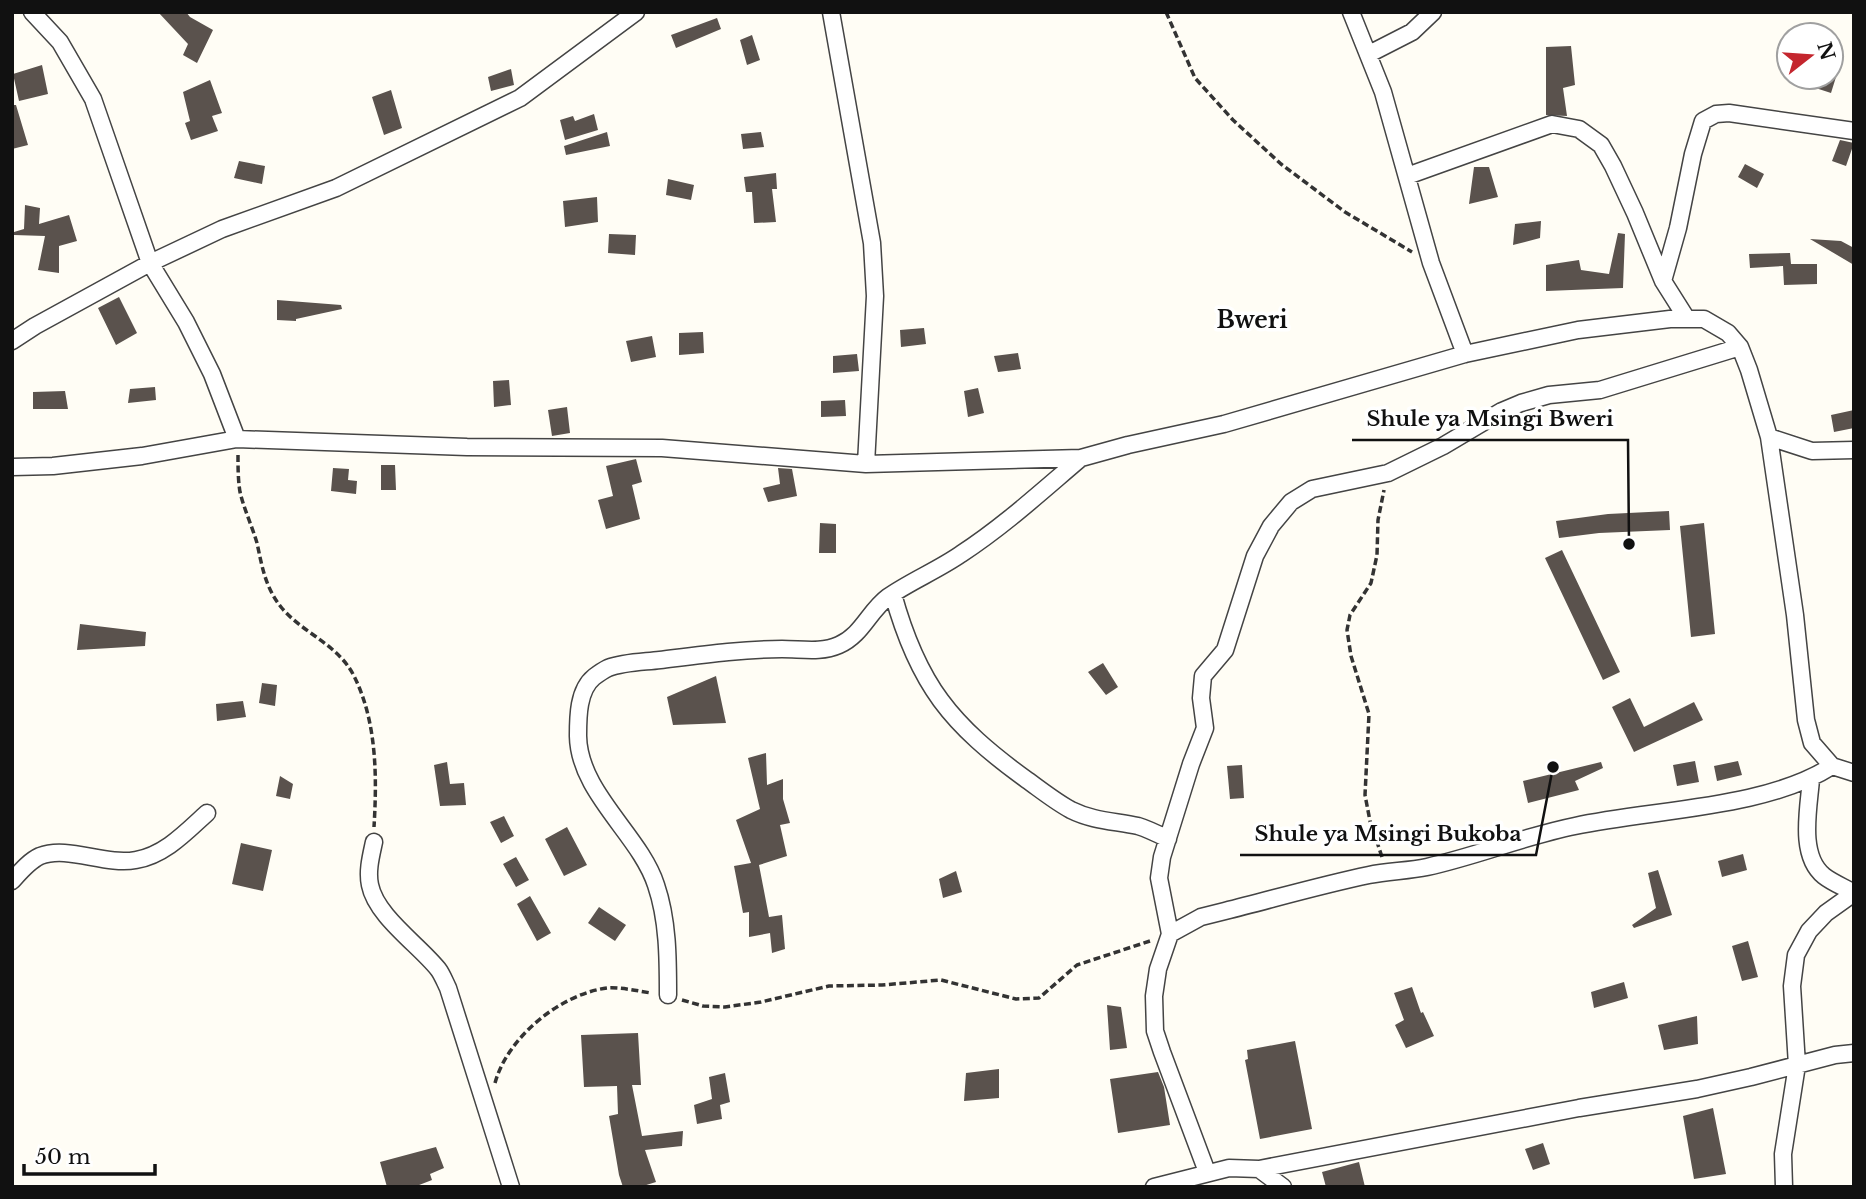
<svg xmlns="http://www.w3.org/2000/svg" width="1866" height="1199" viewBox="0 0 1866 1199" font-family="'Libre Baskerville',serif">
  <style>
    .building { fill: #5a524d }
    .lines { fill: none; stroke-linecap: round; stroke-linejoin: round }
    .street-casing { stroke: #444; stroke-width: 19 }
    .path { stroke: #333; stroke-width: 3.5; stroke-dasharray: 7 3.5; stroke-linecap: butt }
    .street { stroke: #fff; stroke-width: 16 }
    .labels { text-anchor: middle; stroke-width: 7; stroke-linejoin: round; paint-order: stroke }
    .quarter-label { font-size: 23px; font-weight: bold; fill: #111; stroke: #fff }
    .leader { fill: none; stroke: #111; stroke-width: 2.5 }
    .callout-dot { fill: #111; stroke: #fff; stroke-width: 2.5 }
    .callout-label { font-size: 21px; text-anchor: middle; font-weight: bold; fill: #111; stroke: #fff; stroke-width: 7; stroke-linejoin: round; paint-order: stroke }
  </style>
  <rect width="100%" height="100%" fill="#fffdf5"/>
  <!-- building -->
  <path class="building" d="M158 12H186L190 17 213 30 197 63 183 55 188 44Z
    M717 18 721 29 676 48 671 35Z
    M752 35 760 60 747 65 740 40Z
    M1571 46 1575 85 1563 88 1567 116 1546 115V47Z
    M42 65 48 94 19 101 13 74Z
    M511 69 514 85 491 91 488 77Z
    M1792 77H1836L1831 93 1791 80Z
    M210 80 222 113 212 116 218 131 191 140 185 123 190 121 183 92Z
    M391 90 402 128 384 135 372 97Z
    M12 105H16L28 145 12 149Z
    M594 114 598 130 565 140 560 120 573 116 575 121Z
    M607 132 610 146 566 155 564 146Z
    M761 132 764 147 743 149 741 134Z
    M1840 140 1854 143 1846 166 1832 161Z
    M239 161 265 166 262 184 234 178Z
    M1745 164 1764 174 1757 188 1738 177Z
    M1474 167H1489L1498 197 1469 204Z
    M776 173 777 189H772L776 222 754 223 752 192H746L744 177Z
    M668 179 694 185 691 200 666 195Z
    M597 197 598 222 565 227 563 201Z
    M25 205 40 208 39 224 69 215 77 241 59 246V273L38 270 45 236 14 235V232L24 229Z
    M1541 221 1540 238 1513 245 1515 224Z
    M1618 233 1625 234 1623 288 1546 291V265L1579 260 1581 270 1609 274Z
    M609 234 636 235 635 255 608 253Z
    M1810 239 1841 241 1854 248V265Z
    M1790 253 1791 264H1817V284L1784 285 1783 266 1750 268 1749 254Z
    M119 297 137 333 116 345 98 308Z
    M277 300 341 305 342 309 296 319V321L277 320Z
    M924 328 926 344 901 347 900 330Z
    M703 332 704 353 679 355V333Z
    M652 336 656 357 631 362 626 341Z
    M1018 353 1021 369 998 372 994 356Z
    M857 354 859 371 833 373V356Z
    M509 380 511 405 494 407 493 381Z
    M155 387 156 400 128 403 130 389Z
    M978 388 984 413 968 417 964 391Z
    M65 391 68 409H33V392Z
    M845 400 846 416 821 417V401Z
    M567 407 570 433 552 436 548 410Z
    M1854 410V428L1834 432 1831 415Z
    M636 459 642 482 632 485 640 519 606 529 598 500 613 496 606 466Z
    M381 465H395L396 490H381Z
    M333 468 349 469 348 480 357 481 356 494 331 491Z
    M778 468 792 469 797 496 768 502 763 488 780 484Z
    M1669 511 1670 530 1599 533 1559 538 1556 521 1608 514Z
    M820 523 836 524V553H819Z
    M1704 523 1715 634 1691 637 1680 526Z
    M1562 550 1620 672 1603 680 1545 558Z
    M80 624 146 632 145 646 77 650Z
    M1103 663 1118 687 1106 695 1088 672Z
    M716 676 726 723 673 725 667 697Z
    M262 683 277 685 275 706 259 703Z
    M1630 698 1644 727 1694 702 1703 720 1634 752 1612 707Z
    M243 701 246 717 217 721 216 704Z
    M766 753 767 785 783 779V799L790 823 780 825 787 856 759 865 769 917 782 915 785 949 772 953 770 933 749 937V912L743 913 734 866 751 863 736 820 760 809 748 758Z
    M1695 761 1699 782 1677 786 1673 765Z
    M1738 761 1742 775 1717 781 1714 766Z
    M447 762 450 784 464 783 466 805 440 806 434 765Z
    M1601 762 1603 768 1575 781 1579 790 1528 803 1523 781Z
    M1242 765 1244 798 1230 799 1227 766Z
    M280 776 293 784 290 799 276 796Z
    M504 816 514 836 501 843 490 822Z
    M567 827 587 865 564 876 545 839Z
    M241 843 272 850 263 891 232 884Z
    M1743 854 1747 870 1722 877 1718 861Z
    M516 857 529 880 516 887 503 864Z
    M1658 870 1672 915 1634 928 1632 925 1656 908 1648 873Z
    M956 871 962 892 943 898 939 879Z
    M530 896 551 933 537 941 517 904Z
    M599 907 626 925 615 941 588 923Z
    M1748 941 1758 977 1742 981 1732 946Z
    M1624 982 1628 998 1594 1008 1591 992Z
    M1412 987 1421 1013 1423 1012 1434 1036 1406 1048 1395 1025 1404 1020 1394 993Z
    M1107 1005 1121 1007 1127 1048 1110 1050Z
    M1697 1016 1698 1044 1664 1050 1658 1025Z
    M638 1033 641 1085H632L642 1136 683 1131 682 1146 645 1150 656 1182 640 1187H623L619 1175 609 1116 618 1114 617 1086 584 1087 581 1035Z
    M1295 1041 1312 1129 1260 1139 1245 1060 1248 1059 1247 1050Z
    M999 1069V1098L964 1101 966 1073Z
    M1158 1072 1164 1087 1170 1125 1118 1133 1110 1079Z
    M725 1073 730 1102 720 1105 722 1119 697 1124 694 1105 712 1099 709 1077Z
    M1713 1108 1726 1174 1694 1179 1683 1116Z
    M1543 1143 1550 1164 1533 1170 1525 1149Z
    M436 1147 444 1168 430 1174 432 1180 414 1187H387L380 1162Z
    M1359 1162 1365 1187H1326L1322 1172Z"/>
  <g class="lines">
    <!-- street casing -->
    <g class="street-casing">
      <path id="street" d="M32 12 60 42 93 99 150 263 186 322 212 374 237 439
        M831 12 872 243 875 296 866 464
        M1351 12 1383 92 1431 263 1465 354
        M1369 54 1412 32 1433 12
        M1407 176 1552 124 1579 129 1601 145 1613 166 1635 213 1663 281 1687 319
        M1663 281 1678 228 1693 154 1703 121 1716 114 1729 113 1854 131
        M12 341 35 326 150 263 222 229 336 188 520 98 636 12
        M1769 437 1812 451 1854 450
        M12 467 53 466 142 456 237 439 467 447 662 448 866 464 1081 458 1128 445 1224 424 1465 354 1578 330 1670 319H1704L1728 333 1740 347 1749 370 1769 437 1795 615 1806 720 1812 743 1832 766 1854 773
        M893 594C918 685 951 725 1027 780 1041 790 1056 802 1071 810 1093 821 1115 821 1138 826 1148 829 1158 834 1168 839
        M1811 779C1809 807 1798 855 1824 876 1833 883 1844 887 1854 893
        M374 842C371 856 367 871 370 885 376 916 419 945 438 969 442 974 445 982 448 988L511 1187
        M12 881C20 872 29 861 40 856 68 845 105 866 136 860 165 855 186 832 207 813
        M1170 934 1159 878 1162 857 1191 764 1205 728 1201 698 1203 676 1225 650 1255 556 1271 526 1291 502 1312 489 1388 473 1443 446 1502 411 1521 403 1549 395 1600 390 1740 347
        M668 995C668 959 668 920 656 885 640 835 579 793 578 736 578 717 578 690 594 677 598 674 604 670 608 668 624 662 644 662 660 660 700 655 742 649 782 649 802 649 821 653 839 645 862 635 869 611 888 597 909 582 938 570 961 554 1004 526 1042 491 1081 458
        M1259 1169 1579 1108 1697 1089 1751 1077 1835 1055 1854 1053
        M1207 1172 1162 1052 1155 1031 1154 996 1158 969 1170 934 1201 917 1225 911C1273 899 1321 885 1369 875 1388 871 1408 871 1427 867 1477 856 1525 836 1575 826 1653 809 1765 809 1832 766
        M1154 1187 1229 1168 1259 1169 1283 1187
        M1784 1187 1783 1154 1797 1065 1792 986 1796 955 1809 931 1826 913 1854 893"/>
    </g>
    <!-- path -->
    <path class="path" d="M1166 12 1195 78 1233 120 1281 164 1345 212 1412 252
      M238 455C238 467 238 480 240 492 244 509 252 526 257 543 262 566 265 587 281 607 302 633 338 644 354 676 377 722 377 777 374 827
      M1382 857 1370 821 1365 795 1369 714 1351 656 1347 630 1350 615 1371 583 1377 555 1378 520 1384 490
      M682 1000 703 1006 725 1007 761 1002 829 986 882 985 941 980 1016 999 1039 998 1077 965 1150 941
      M495 1083C507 1038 560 994 607 988 621 987 638 991 651 993"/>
    <!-- street -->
    <use href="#street" class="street"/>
  </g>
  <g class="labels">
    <!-- quarter labels -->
    <g class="quarter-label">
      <text x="1252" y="328">Bweri</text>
    </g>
  </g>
  <!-- callouts -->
  <path class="leader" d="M1629 544L1628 440H1352M1553 767L1536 855H1240"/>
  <g class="callout-dot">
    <circle cx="1629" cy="544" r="7"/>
    <circle cx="1553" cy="767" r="7"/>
  </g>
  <g class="callout-label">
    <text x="1490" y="426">Shule ya Msingi Bweri</text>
    <text x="1388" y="841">Shule ya Msingi Bukoba</text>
  </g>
  <!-- border -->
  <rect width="1866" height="1199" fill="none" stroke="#111111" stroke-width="28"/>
  <!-- north arrow -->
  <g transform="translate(1810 56) rotate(73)"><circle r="33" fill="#ffffff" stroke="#a0a0a0" stroke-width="2"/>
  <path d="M0-5L12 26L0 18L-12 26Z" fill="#c4262e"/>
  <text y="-10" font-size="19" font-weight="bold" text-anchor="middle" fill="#111111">N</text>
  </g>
  <!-- scale -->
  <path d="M24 1164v10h131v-10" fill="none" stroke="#111111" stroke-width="3.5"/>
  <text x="35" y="1164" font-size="21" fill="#111111" stroke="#ffffff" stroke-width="5" paint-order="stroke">50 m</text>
</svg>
